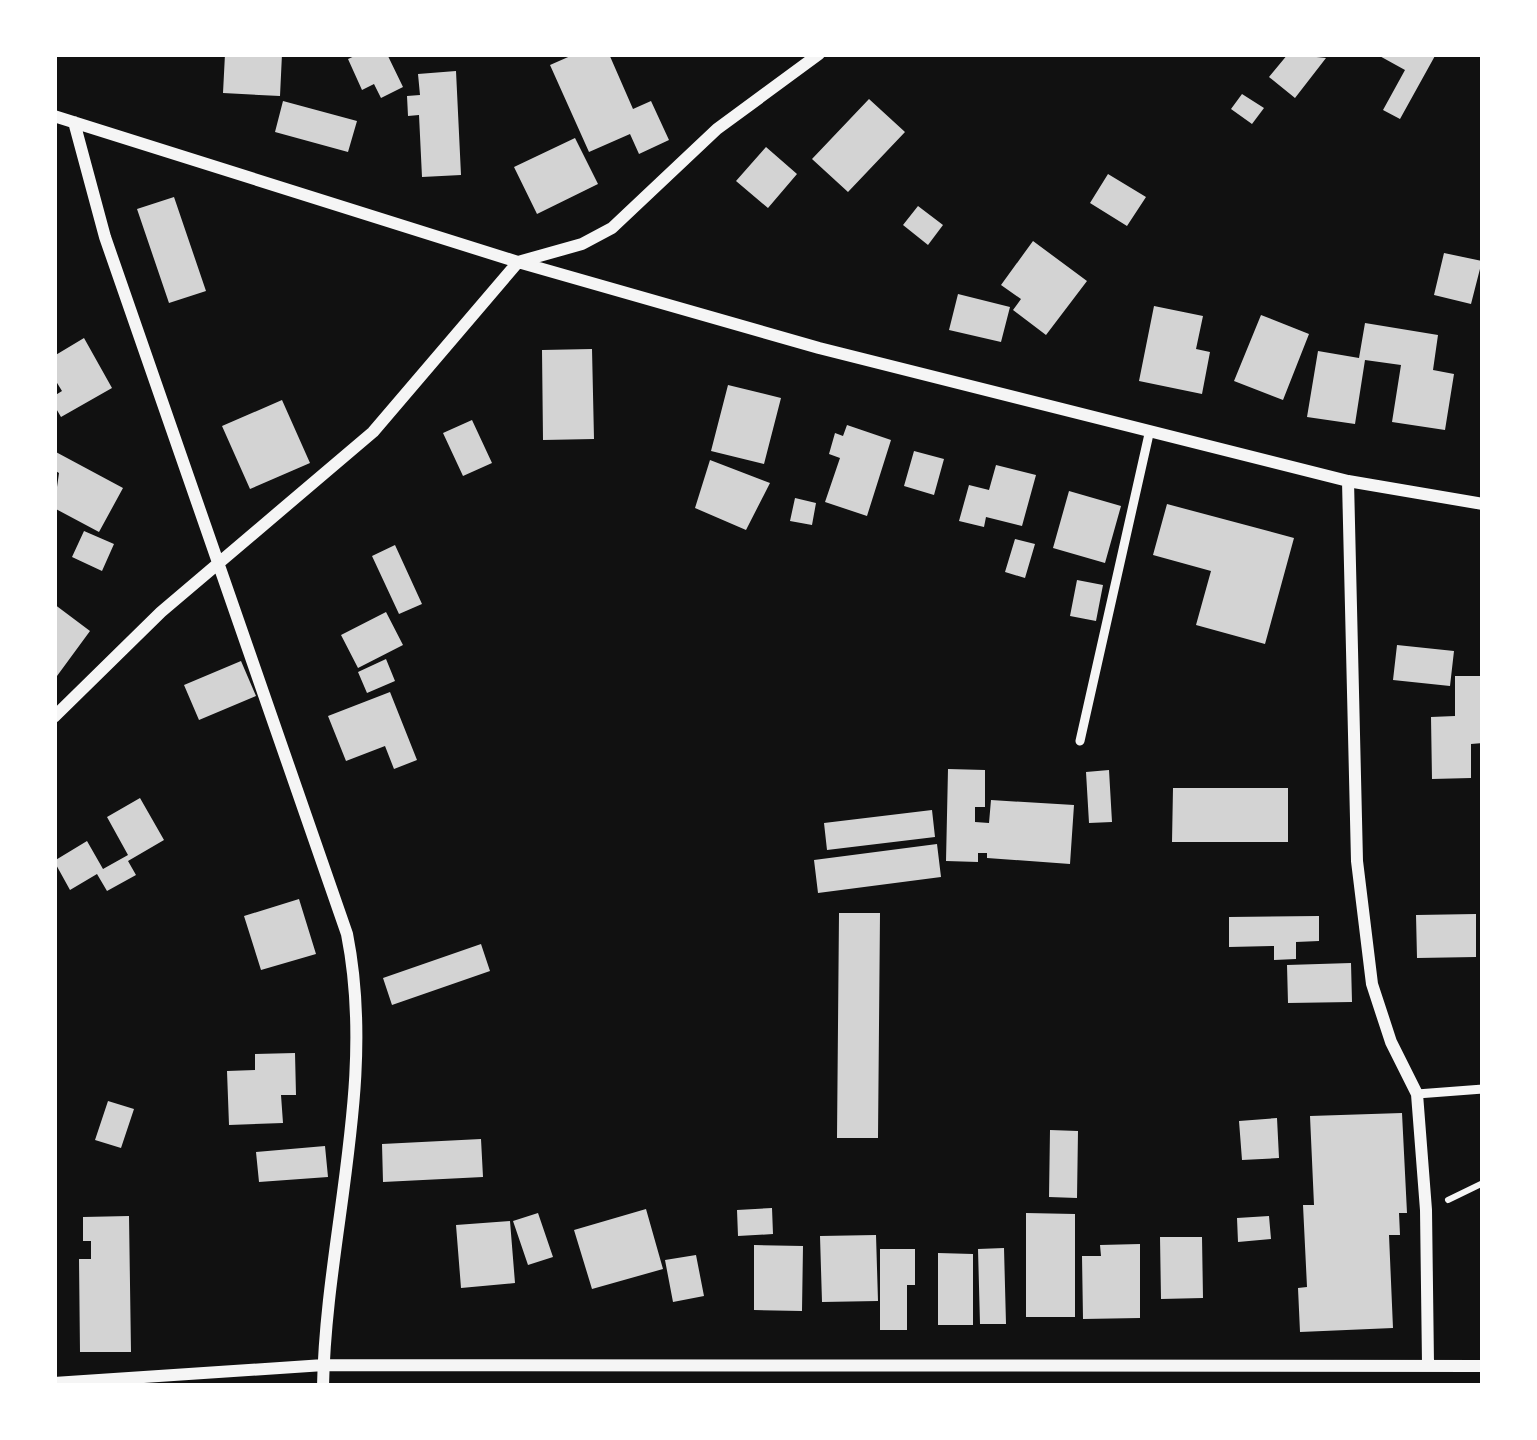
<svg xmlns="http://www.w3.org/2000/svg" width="1537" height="1440" viewBox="0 0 1537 1440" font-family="'Open Sans',sans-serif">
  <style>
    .building { fill: #d3d3d3 }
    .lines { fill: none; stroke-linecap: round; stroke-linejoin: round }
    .path { stroke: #f5f5f5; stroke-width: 6 }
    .service { stroke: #f5f5f5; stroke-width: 9 }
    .minor { stroke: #f5f5f5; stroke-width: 12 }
  </style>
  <rect width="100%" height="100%" fill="#111"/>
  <!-- building -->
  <path class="building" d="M225 54H282L280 96 223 93Z
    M359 54H387L403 87 381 98 374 84 362 90 348 59Z
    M575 54H609L633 109 651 101 669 140 639 154 630 134 589 152 550 65Z
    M1288 54 1326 58 1295 98 1269 77Z
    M1376 54H1436L1400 119 1383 110 1405 70Z
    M456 71 461 175 422 177 419 115 408 116 407 96 420 95 418 74Z
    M1242 94 1264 108 1252 124 1231 109Z
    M869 99 905 132 848 192 812 159Z
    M283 101 357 121 348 152 275 132Z
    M575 138 598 184 537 214 514 167Z
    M766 147 797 174 768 208 736 181Z
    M1108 174 1146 197 1127 226 1090 203Z
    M174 197 206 291 169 303 137 209Z
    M918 206 943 225 928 245 903 225Z
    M1033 241 1087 281 1046 335 1013 310 1021 299 1001 285Z
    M1444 253 1482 261 1471 304 1434 295Z
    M958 294 1010 307 1001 342 949 330Z
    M1154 306 1203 316 1196 349 1210 352 1202 394 1139 381Z
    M1261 315 1309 334 1283 400 1234 381Z
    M1365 323 1438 335 1433 370 1454 374 1445 430 1392 422 1401 365 1365 360 1355 424 1307 417 1318 351 1359 358Z
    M84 338 112 388 61 417 54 405V396L62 391 54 378V356Z
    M592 349 594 439 543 440 542 350Z
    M728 385 781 398 764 464 711 451Z
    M282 400 310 463 250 489 222 426Z
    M472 420 492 463 463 476 443 433Z
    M847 425 891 440 867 516 825 502 840 458 829 454 835 433 843 436Z
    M54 451 123 488 99 532 54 508 59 473 54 470Z
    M914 451 944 459 934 495 904 486Z
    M710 460 770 483 746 530 695 508Z
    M996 465 1036 475 1022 526 986 517 984 527 959 521 969 485 989 490Z
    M1069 491 1121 506 1105 563 1053 548Z
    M795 498 816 503 812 525 790 521Z
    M1167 504 1294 538 1265 644 1196 625 1211 571 1153 555Z
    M84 531 114 544 102 571 72 557Z
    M1015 539 1035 544 1025 578 1005 572Z
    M395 545 422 604 399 614 372 556Z
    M1077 580 1103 585 1096 621 1070 616Z
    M54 604 90 631 57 676 54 674Z
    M386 612 403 645 358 668 341 635Z
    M1397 645 1454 651 1450 686 1393 680Z
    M386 659 395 681 367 693 358 672Z
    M241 661 256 696 199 720 184 685Z
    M1455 676H1483V743L1471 744V778L1432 779 1431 717 1455 716Z
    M390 692 417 760 394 769 385 746 346 761 328 716Z
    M948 769 985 770V807H975V822L989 823 991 800 1074 805 1070 864 987 858V853H978V862L946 861Z
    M1109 770 1112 822 1089 823 1086 772Z
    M1173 788H1288V842H1172Z
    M140 798 164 840 128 861 136 875 107 891 97 874 70 890 54 861 87 841 103 869 128 855 107 817Z
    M932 810 935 837 827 850 824 823Z
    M937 844 941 877 818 893 814 860Z
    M299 899 316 954 261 970 244 916Z
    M839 913H880L878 1138H837Z
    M1476 914V957L1417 958 1416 915Z
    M1319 916V941L1296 942V959L1274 960V946L1229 947V917Z
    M481 944 490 971 392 1005 383 978Z
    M1351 963 1352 1002 1288 1003 1287 965Z
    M295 1053 296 1095H281L283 1123 229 1125 227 1071 255 1070V1054Z
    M108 1101 134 1109 121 1148 95 1140Z
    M1402 1113 1407 1213H1399L1400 1235H1389L1393 1328 1300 1332 1298 1288 1307 1287 1303 1205H1314L1310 1116Z
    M1277 1118 1279 1158 1242 1160 1239 1121Z
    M1050 1130 1078 1131 1077 1198 1049 1197Z
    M481 1139 483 1177 383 1182 382 1144Z
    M325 1146 328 1177 259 1182 256 1152Z
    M772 1208 773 1234 738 1236 737 1210Z
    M646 1209 663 1269 592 1289 574 1230Z
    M538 1213 553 1257 528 1265 513 1221Z
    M1026 1213 1075 1214V1317H1026Z
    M129 1216 131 1352H80L79 1259H91V1241H83V1217Z
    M1269 1216 1271 1239 1238 1242 1237 1218Z
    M510 1221 515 1283 461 1288 456 1225Z
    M876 1235 878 1301 822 1302 820 1236Z
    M1160 1237H1202L1203 1298 1161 1299Z
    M1140 1244V1318L1083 1319 1082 1256H1101L1100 1245Z
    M754 1245 803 1246 802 1311 754 1310Z
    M1004 1248 1006 1324H980L978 1249Z
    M880 1249H915V1285H907V1330H880Z
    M938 1253 973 1254V1325H938Z
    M696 1255 704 1296 673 1302 665 1260Z"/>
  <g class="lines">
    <!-- path -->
    <path class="path" d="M1448 1200 1483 1183"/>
    <!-- service -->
    <path class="service" d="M1080 741 1149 434
      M1417 1094 1483 1089"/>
    <!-- minor -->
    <path class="minor" d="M54 116 518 262 819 348 1348 481 1483 504
      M74 122 105 237 347 934C377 1085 326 1235 323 1386
      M1348 481 1357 861 1372 984 1391 1042 1417 1094 1426 1210 1428 1364
      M54 717 161 612 373 432 518 262 582 244 612 228 717 129 819 54
      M54 1383 324 1365 1483 1366"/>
  </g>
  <!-- border -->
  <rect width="1537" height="1440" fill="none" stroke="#ffffff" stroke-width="114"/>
</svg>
